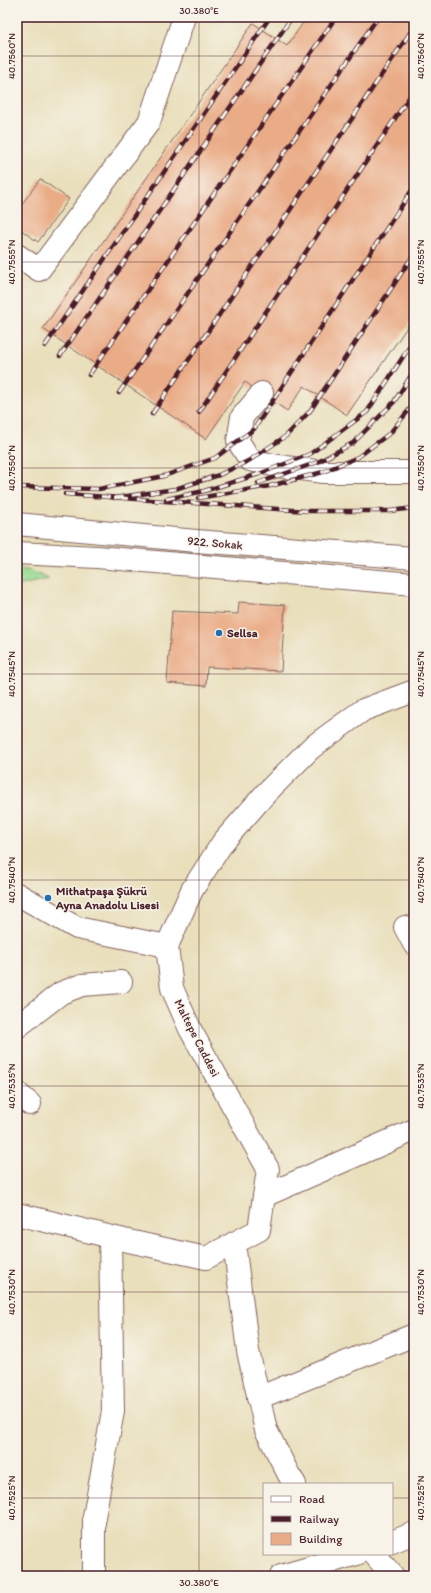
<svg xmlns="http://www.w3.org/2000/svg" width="431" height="1593" viewBox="0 0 431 1593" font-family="Itim,sans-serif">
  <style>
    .green { fill: #96da92; stroke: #707c5e }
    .building { fill: #eaac87 }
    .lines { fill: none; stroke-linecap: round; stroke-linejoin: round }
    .minor-casing { stroke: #82625d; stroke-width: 24 }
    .major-casing { stroke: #82625d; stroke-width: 24 }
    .minor { stroke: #fff; stroke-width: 22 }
    .major { stroke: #fff; stroke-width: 22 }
    .rail-casing { stroke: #4a1f2b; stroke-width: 4.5 }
    .rail { stroke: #f7f3e8; stroke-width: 3; stroke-dasharray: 9; stroke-linecap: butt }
    .ticks { fill: none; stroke: #4a1f2b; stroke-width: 1; stroke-opacity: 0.45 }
    .poi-dot { fill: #1f6fb2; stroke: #f7f3e8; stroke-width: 1.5 }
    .labels { text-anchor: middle; stroke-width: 3; stroke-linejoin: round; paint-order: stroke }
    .street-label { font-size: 12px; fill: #4a1f2b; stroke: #f7f3e8 }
    .poi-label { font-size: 12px; font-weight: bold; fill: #4a1f2b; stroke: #f7f3e8; text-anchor: start }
    .neatline { fill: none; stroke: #4a1f2b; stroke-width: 1.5 }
    .ticks-label { font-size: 10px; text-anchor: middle; fill: #4a1f2b }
  </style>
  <rect width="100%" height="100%" fill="#f7f3e8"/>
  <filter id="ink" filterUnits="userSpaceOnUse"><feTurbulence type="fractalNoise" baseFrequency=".025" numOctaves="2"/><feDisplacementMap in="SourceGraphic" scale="8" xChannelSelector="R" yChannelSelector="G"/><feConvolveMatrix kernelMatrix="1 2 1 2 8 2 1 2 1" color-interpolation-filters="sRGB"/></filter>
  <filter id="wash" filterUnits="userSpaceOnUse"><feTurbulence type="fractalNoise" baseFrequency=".012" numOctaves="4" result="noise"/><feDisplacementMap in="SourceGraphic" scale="16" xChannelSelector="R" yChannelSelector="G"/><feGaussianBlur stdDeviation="0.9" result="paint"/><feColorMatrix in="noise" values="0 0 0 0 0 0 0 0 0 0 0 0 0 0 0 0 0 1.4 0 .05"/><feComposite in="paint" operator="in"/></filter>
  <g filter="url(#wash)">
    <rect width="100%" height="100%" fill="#e9dfbb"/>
    <!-- green -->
    <path class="green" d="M17 568 31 571 49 579 17 586Z"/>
    <g id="blocks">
      <!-- building -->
      <path class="building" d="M307 17H414V317L347 415 304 386 287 411 245 382 206 439 43 329 253 23 287 46Z
        M40 179 69 199 38 242 17 227V211Z
        M239 602 285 605 281 671 207 667 206 686 167 683 172 611 238 614Z"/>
    </g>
  </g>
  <g filter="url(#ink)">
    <use href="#blocks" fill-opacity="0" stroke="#82625d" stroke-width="1"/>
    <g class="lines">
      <!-- minor casing -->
      <g class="minor-casing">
        <path id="minor" d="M17 255 39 270 149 122 184 17
          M262 393 242 417 238 441 250 460 278 466 323 472H414
          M17 894 77 928 167 946
          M405 927 414 944
          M17 1027 61 993 82 985 121 982
          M17 1093 30 1104
          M264 1196 414 1130
          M17 1214 124 1240 206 1258 259 1230 268 1169 190 1029 172 988 167 946 192 890 223 842 266 793 311 748 363 710 414 691
          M234 1243 248 1351 266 1430 289 1475 295 1484
          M258 1398 414 1335
          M392 1542 414 1533
          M374 1554 393 1576
          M94 1576V1517L113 1411 110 1237
          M281 1576 357 1554"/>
      </g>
      <!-- major casing -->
      <g class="major-casing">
        <path id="major" d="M17 524 196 541 414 558
          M17 553 97 557 414 584"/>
      </g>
      <!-- minor -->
      <use href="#minor" class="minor"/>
      <!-- major -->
      <use href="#major" class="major"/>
      <!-- rail casing -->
      <g class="rail-casing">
        <path id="rail" d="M45 346 270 17
          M60 356 292 17
          M89 375 336 17
          M119 393 378 17
          M199 412 414 90
          M152 414 414 27
          M258 483 318 462 353 443 394 402 414 371
          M17 487 99 489 164 476 215 458 254 429 414 187
          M65 494 307 511H390L414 508
          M114 498 175 489 219 475 250 460 286 436 310 411 414 254
          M198 498 270 486 323 472 358 457 390 433 414 404
          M166 499 204 491 259 474 310 454 367 412 414 340"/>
      </g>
      <!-- rail -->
      <use href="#rail" class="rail"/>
    </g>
  </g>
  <!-- ticks -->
  <path class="ticks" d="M199 17V1576M17 56H414M17 262H414M17 468H414M17 674H414M17 880H414M17 1086H414M17 1292H414M17 1498H264M392 1498H414"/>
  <!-- markers -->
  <g class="poi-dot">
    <circle cx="219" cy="633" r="4"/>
    <circle cx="48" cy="898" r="4"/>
  </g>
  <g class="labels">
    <!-- street labels -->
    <g class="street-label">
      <text transform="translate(215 543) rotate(5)" y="4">922. Sokak</text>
      <text transform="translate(197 1038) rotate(63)" y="4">Maltepe Caddesi</text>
    </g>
    <!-- poi labels -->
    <g class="poi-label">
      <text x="227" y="637">Sellsa</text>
      <text x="56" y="895">Mithatpaşa Şükrü<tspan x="56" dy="14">Ayna Anadolu Lisesi</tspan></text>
    </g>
  </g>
  <!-- margin -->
  <rect width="431" height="1593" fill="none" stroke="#f7f3e8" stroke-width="44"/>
  <!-- legend -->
  <rect x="263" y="1483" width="130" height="72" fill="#f7f3e8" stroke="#b29e9c"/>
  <rect x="271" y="1496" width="20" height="6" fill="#ffffff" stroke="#b29e9c"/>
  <text x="299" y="1503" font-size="12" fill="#4a1f2b">Road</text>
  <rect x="271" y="1516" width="20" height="6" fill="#4a1f2b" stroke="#b29e9c"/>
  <text x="299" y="1523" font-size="12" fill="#4a1f2b">Railway</text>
  <rect x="271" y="1533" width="20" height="12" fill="#eaac87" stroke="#b29e9c"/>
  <text x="299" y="1543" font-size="12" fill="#4a1f2b">Building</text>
  <rect x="22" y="22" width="387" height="1549" class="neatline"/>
  <g class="ticks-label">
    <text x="199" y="14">30.380°E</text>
    <text transform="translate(11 56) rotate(-90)" y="4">40.7560°N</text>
    <text transform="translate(420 56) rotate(-90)" y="4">40.7560°N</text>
    <text transform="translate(11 262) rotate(-90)" y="4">40.7555°N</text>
    <text transform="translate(420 262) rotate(-90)" y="4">40.7555°N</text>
    <text transform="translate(11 468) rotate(-90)" y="4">40.7550°N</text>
    <text transform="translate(420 468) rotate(-90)" y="4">40.7550°N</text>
    <text transform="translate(11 674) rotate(-90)" y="4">40.7545°N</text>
    <text transform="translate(420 674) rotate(-90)" y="4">40.7545°N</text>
    <text transform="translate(11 880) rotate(-90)" y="4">40.7540°N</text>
    <text transform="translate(420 880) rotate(-90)" y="4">40.7540°N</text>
    <text transform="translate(11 1086) rotate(-90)" y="4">40.7535°N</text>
    <text transform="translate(420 1086) rotate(-90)" y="4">40.7535°N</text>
    <text transform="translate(11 1292) rotate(-90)" y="4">40.7530°N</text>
    <text transform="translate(420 1292) rotate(-90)" y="4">40.7530°N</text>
    <text transform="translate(11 1498) rotate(-90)" y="4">40.7525°N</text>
    <text transform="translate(420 1498) rotate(-90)" y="4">40.7525°N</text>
    <text x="199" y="1586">30.380°E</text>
  </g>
</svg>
